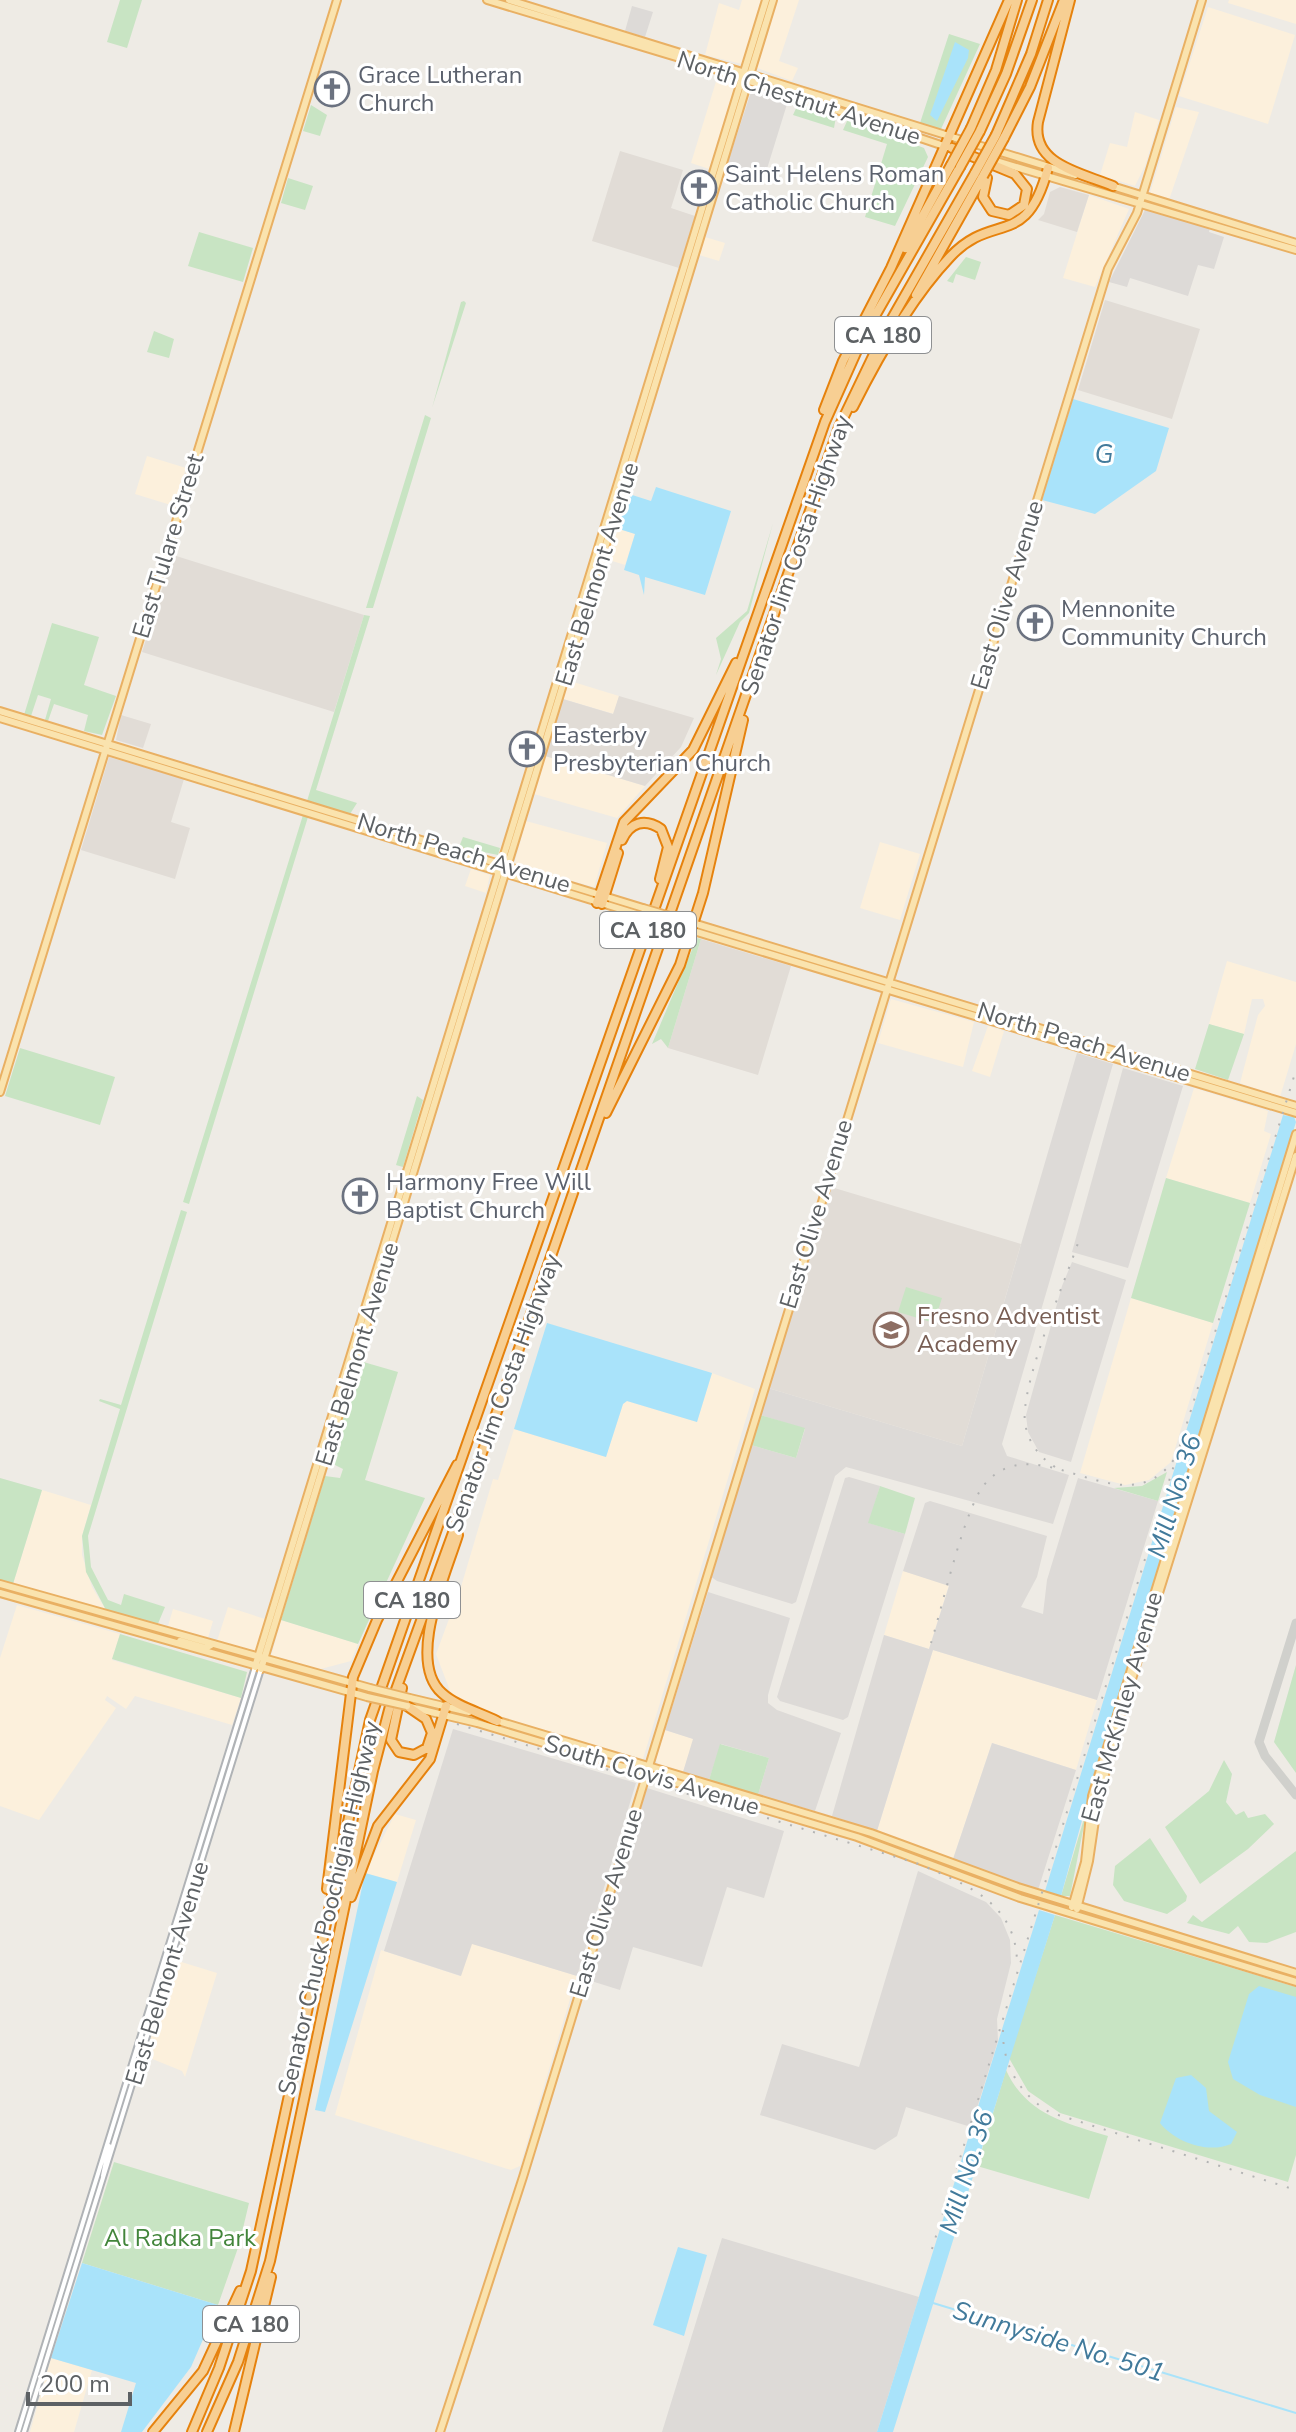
<svg xmlns="http://www.w3.org/2000/svg" width="1296" height="2432" viewBox="0 0 1296 2432" font-family="'Nunito Sans',sans-serif">
  <style>
    .commercial { fill: #fcf0dc }
    .industrial { fill: #dddad7 }
    .education { fill: #e1dcd6 }
    .green { fill: #c8e4c3 }
    .water { fill: #a9e3fa }
    .lines { fill: none; stroke-linecap: round; stroke-linejoin: round }
    .stream { stroke: #a9e3fa; stroke-width: 2 }
    .taxiway { stroke: #d0d0cc; stroke-width: 9 }
    .minor-casing { stroke: #b0b3b6; stroke-width: 8 }
    .major-casing { stroke: #e9b063; stroke-width: 10 }
    .highway-casing { stroke: #e6820d; stroke-width: 12 }
    .minor { stroke: #fff; stroke-width: 4 }
    .major { stroke: #fae3ae; stroke-width: 6 }
    .highway { stroke: #f7cf93; stroke-width: 8 }
    .rail { stroke: #b3b4b4; stroke-width: 2; stroke-dasharray: 2 10; stroke-linecap: butt }
    .major-bridge-casing { stroke: #e9b063; stroke-width: 10; stroke-linecap: butt }
    .highway-bridge-casing { stroke: #e6820d; stroke-width: 12; stroke-linecap: butt }
    .major-bridge { stroke: #fae3ae; stroke-width: 6 }
    .highway-bridge { stroke: #f7cf93; stroke-width: 8 }
    .labels { text-anchor: middle; stroke-width: 6; stroke-linejoin: round; paint-order: stroke }
    .shield { fill: #fff; stroke: #8e9092; stroke-width: 2 }
    .shield-label { font-size: 22px; font-weight: bold; fill: #5d6164 }
    .worship-label { font-size: 24px; fill: #5b616d; stroke: #fff; text-anchor: start }
    .street-label { font-size: 24px; fill: #5d6164; stroke: #fff }
    .education-label { font-size: 24px; fill: #785e54; stroke: #fff; text-anchor: start }
    .park-label { font-size: 24px; fill: #42853b; stroke: #fff }
    .water-label { font-size: 26px; font-style: italic; fill: #417a9b; stroke: #fff }
  </style>
  <rect width="100%" height="100%" fill="#eeebe5"/>
  <!-- commercial -->
  <path class="commercial" d="M742 0H761L742 64 705 55 719 3 739 10Z
    M778 0H799L779 61 798 68 792 81 757 68Z
    M1229 0H1296V24L1228 3Z
    M1208 7 1295 35 1268 124 1179 96Z
    M718 75 736 83 709 169 691 163Z
    M1176 107 1199 112 1169 200 1150 193Z
    M1135 112 1159 120 1145 166 1135 186 1100 175 1110 143 1127 147Z
    M1089 195 1129 209 1095 287 1063 278Z
    M705 237 725 243 719 261 699 255Z
    M147 456 186 468 174 506 135 494Z
    M616 528 635 534 625 565 606 559Z
    M570 681 619 696 614 714 563 699Z
    M545 756 645 786 617 818 534 794Z
    M526 821 607 843 594 887 514 865Z
    M880 842 920 854 900 920 860 908Z
    M471 869 490 875 486 893 465 886Z
    M1227 961 1296 982V1044L1280 1097 1240 1083 1258 1015 1265 1006 1263 999H1252L1244 1034 1209 1024Z
    M891 999 974 1022 963 1067 878 1043Z
    M988 1026 1004 1031 990 1077 972 1071Z
    M1194 1088 1268 1111 1264 1131 1271 1134 1250 1203 1166 1178Z
    M1131 1298 1213 1323 1171 1462 1149 1480 1125 1485 1080 1473Z
    M712 1373 755 1389 643 1759 497 1717 452 1696 436 1654 461 1587 493 1479 498 1480 514 1429 606 1457 623 1404 627 1401 697 1422Z
    M42 1490 91 1505 82 1536V1555L92 1587 107 1612 13 1584Z
    M903 1571 949 1585 929 1649 884 1635Z
    M17 1605 120 1634 112 1660 241 1698 232 1725 135 1696 126 1709 107 1696 105 1700 116 1708 39 1820 0 1806V1658Z
    M228 1607 265 1619 256 1653 217 1641Z
    M173 1609 213 1621 208 1638 168 1626Z
    M281 1620 358 1644 351 1661 317 1670 271 1657Z
    M933 1650 1097 1700 1076 1770 992 1743 953 1859 877 1831Z
    M665 1730 694 1739 683 1772 658 1764 656 1760Z
    M395 1814 416 1820 397 1882 365 1873Z
    M471 1943 577 1976 520 2166 511 2170 335 2115 381 1950 460 1976Z
    M175 1960 217 1973 185 2077 182 2071 145 2056Z
    M51 2358 92 2370 74 2432H30Z"/>
  <!-- industrial -->
  <path class="industrial" d="M632 6 653 12 645 37 625 31Z
    M755 90 788 101 762 185 725 171 751 92Z
    M1146 208 1210 227 1209 232 1224 237 1214 269 1198 265 1188 296 1130 278 1127 287 1109 282Z
    M1077 1053 1113 1064 1002 1444 1007 1456 1069 1475 1053 1524 846 1467 835 1476 796 1602 792 1604 717 1581 710 1576 751 1445 796 1458 805 1429 760 1415 768 1388 962 1446Z
    M1123 1068 1183 1086 1128 1268 1072 1252Z
    M1072 1262 1126 1280 1071 1462 1039 1452 1028 1432 1026 1415 1062 1286Z
    M849 1477 880 1486 869 1523 905 1534 848 1717 843 1720 780 1701 777 1697 845 1478Z
    M1078 1478 1158 1501 1097 1700 933 1650 877 1831 832 1816 884 1635 929 1649 949 1586 903 1571 925 1503 930 1501 1047 1536 1037 1577 1021 1607 1043 1614 1047 1580Z
    M708 1592 790 1618 768 1695V1703L777 1710 841 1733 815 1811 758 1795 769 1758 721 1744 709 1780 683 1772 693 1739 665 1730Z
    M453 1729 636 1783 577 1976 472 1944 461 1976 384 1951Z
    M992 1743 1076 1770 1038 1890 953 1859Z
    M647 1788 784 1831 764 1898 727 1887 702 1967 633 1947 620 1990 588 1980Z
    M918 1871 986 1902 1001 1918 1010 1940 1011 1963 997 2019 998 2041 971 2127 906 2107 897 2136 875 2150 760 2115 782 2044 859 2067Z
    M722 2238 919 2297 877 2432H662Z"/>
  <!-- education -->
  <path class="education" d="M620 151 683 170 671 208 695 216 679 268 592 241Z
    M1060 187 1089 195 1077 232 1038 220 1044 214 1050 192Z
    M1105 300 1200 329 1172 419 1078 390Z
    M173 555 364 615 334 712 142 652Z
    M619 696 694 718 681 747 645 786 545 756 563 699 613 714Z
    M121 715 151 724 143 748 116 740Z
    M109 757 184 779 171 822 190 828 175 879 81 850Z
    M701 939 791 966 758 1075 668 1048Z
    M831 1187 1021 1244 962 1446 768 1388Z"/>
  <!-- green -->
  <path class="green" d="M120 0H142L127 48 107 42Z
    M949 34 980 44 941 129 920 123Z
    M798 104 836 117 834 128 793 115Z
    M311 105 327 115 320 136 303 131Z
    M848 119 924 148 928 157 895 226 865 217 887 144 843 130Z
    M288 178 313 186 305 210 281 203Z
    M199 232 253 248 243 282 188 266Z
    M966 257 981 262 975 280 956 274 953 283 947 281Z
    M464 301 466 303 432 408 461 302Z
    M154 331 174 339 169 358 147 352Z
    M425 415 431 418 373 608H366Z
    M773 523 749 613 740 622 716 675 721 659 716 638 747 611Z
    M364 615 370 616 316 790 357 803 350 814 307 801Z
    M52 623 99 637 84 685 116 696 102 735 84 731 88 715 54 704 48 721 45 720 51 699 38 695 31 716 24 715Z
    M303 815 308 817 189 1204 183 1202Z
    M463 837 500 848 498 855 459 847Z
    M697 938 701 939 668 1048 661 1039 652 1044Z
    M1209 1024 1244 1034 1228 1080 1195 1069Z
    M20 1048 115 1077 100 1125 5 1096Z
    M417 1096 423 1100 403 1167 396 1165Z
    M1166 1178 1250 1203 1213 1323 1131 1298Z
    M181 1210 187 1212 88 1536 91 1567 108 1600 121 1605 124 1594 165 1607 157 1626 107 1612 86 1572 82 1536 120 1409 99 1401 100 1399 121 1405Z
    M906 1287 942 1298 934 1323 898 1312Z
    M360 1361 398 1372 365 1480 425 1498 358 1644 281 1620 325 1476 340 1478 343 1469 329 1462Z
    M760 1415 805 1428 796 1458 751 1445Z
    M1167 1472 1158 1501 1114 1488 1142 1486Z
    M0 1478 42 1490 13 1584 0 1580Z
    M880 1486 915 1498 905 1534 868 1523Z
    M120 1634 247 1672 241 1698 112 1659Z
    M1296 1665V1773L1274 1742Z
    M720 1744 769 1758 758 1795 709 1780Z
    M1224 1760 1232 1774 1226 1802 1236 1815 1244 1811 1248 1818 1265 1814 1274 1824 1248 1849 1200 1884 1165 1827 1209 1791Z
    M1088 1805 1070 1896H1061Z
    M1150 1838 1187 1896 1186 1901 1167 1914 1124 1901 1113 1885 1115 1866Z
    M1296 1851V1932L1267 1943 1249 1942 1238 1926 1229 1934 1187 1923 1193 1915 1202 1922Z
    M1055 1915 1296 1987V2155L1288 2182 1060 2113 1028 2091 1009 2058Z
    M1006 2070C1026 2114 1065 2123 1108 2136L1089 2199 977 2166Z
    M114 2162 249 2203 239 2245 218 2305 82 2263Z"/>
  <!-- water -->
  <path class="water" d="M955 42 969 50 968 58 937 121 930 115Z
    M1073 399 1169 428 1156 471 1095 514 1042 500Z
    M656 487 731 511 705 595 645 577 644 595 639 575 624 570 635 534 616 528 626 493 651 501Z
    M1283 1115 1294 1117 1296 1122 1091 1788 1061 1896 1045 1891Z
    M547 1323 712 1373 697 1422 627 1401 623 1404 606 1457 514 1429Z
    M365 1873 397 1882 325 2112 315 2110Z
    M1039 1910 1055 1915 893 2432H877Z
    M1259 1986 1296 1997V2107L1260 2095 1233 2079 1228 2062 1249 1994Z
    M1191 2075 1206 2088 1209 2111 1237 2132 1231 2144C1208 2154 1175 2142 1160 2123L1176 2078Z
    M678 2247 707 2255 684 2336 653 2325Z
    M82 2263 218 2305 191 2367 142 2432H121L136 2383 51 2358Z"/>
  <g class="lines">
    <!-- stream -->
    <path class="stream" d="M933 2303 1296 2413"/>
    <!-- taxiway -->
    <path class="taxiway" d="M1296 1623 1259 1742 1265 1756 1296 1795"/>
    <!-- minor casing -->
    <g class="minor-casing">
      <path id="minor" d="M103 2176 109 2146
        M18 2432 255 1667
        M24 2432 261 1669"/>
    </g>
    <!-- major casing -->
    <g class="major-casing">
      <path id="major" d="M487 0 696 63 947 147
        M509 0 1075 175
        M989 159 1296 250
        M1112 186 1296 243
        M0 711 643 908
        M0 718 640 915
        M680 919 1296 1106
        M677 926 1296 1113
        M0 1092 337 0
        M0 1584 370 1688
        M0 1593 367 1697
        M180 1641 205 1648 211 1645
        M255 1667 766 0
        M261 1669 773 0
        M410 1698 469 1712
        M410 1707 477 1723 857 1837 1020 1898 1296 1982
        M495 1720 871 1833 1018 1887 1296 1973
        M1072 1907 1085 1862 1092 1796 1296 1134
        M1077 1909 1089 1861 1098 1800 1122 1711 1296 1156
        M440 2432 523 2177 1108 269 1137 213 1202 0"/>
    </g>
    <!-- highway casing -->
    <g class="highway-casing">
      <path id="highway" d="M1070 0 1038 122C1031 165 1082 173 1113 186
        M971 128 996 70 1017 0
        M980 131 1006 74 1032 0
        M996 135 1031 54 1048 0
        M1004 138 1030 87 1064 0
        M952 148 1015 174 1027 189 1024 205 1009 215 992 211 983 197 987 178
        M905 248 951 165
        M916 295 983 176
        M853 407C878 357 912 297 950 257 994 210 1026 251 1048 168
        M824 410 843 361 891 268 1009 0
        M622 840C630 822 645 818 661 829L668 847 660 879
        M597 903 624 822 693 750 736 663
        M602 904 618 853
        M606 1113 680 965 703 893 743 720
        M458 1535C446 1574 406 1661 442 1693 456 1706 479 1712 497 1721
        M402 1688 391 1740 399 1752 414 1755 427 1748 432 1733 426 1719 407 1706
        M327 1889 353 1677 377 1620 457 1465
        M351 1897 378 1826 430 1759 446 1706
        M153 2432 203 2371 240 2291
        M192 2432 219 2368 251 2271 370 1720 825 422 863 337 960 167
        M207 2432 238 2362 270 2261 373 1771 390 1706 499 1406 839 427 886 329 975 173
        M234 2432 271 2277"/>
    </g>
    <!-- minor -->
    <use href="#minor" class="minor"/>
    <!-- major -->
    <use href="#major" class="major"/>
    <!-- highway -->
    <use href="#highway" class="highway"/>
    <!-- rail -->
    <path class="rail" d="M1055 1467C1039 1457 1028 1442 1025 1423 1020 1384 1066 1280 1079 1240
      M931 1643C942 1608 964 1510 984 1485 1037 1421 1124 1533 1175 1458
      M457 1724 919 1864C967 1885 1017 1903 1017 1964
      M1003 2030C1002 2065 1020 2094 1049 2112L1296 2190
      M932 2249 1296 1070"/>
    <!-- major-bridge casing -->
    <g class="major-bridge-casing">
      <path id="major-bridge" d="M643 908 680 919
        M640 915 677 926
        M370 1688 410 1698
        M367 1697 407 1706"/>
    </g>
    <!-- highway-bridge casing -->
    <g class="highway-bridge-casing">
      <path id="highway-bridge" d="M951 165 971 128
        M960 167 980 131
        M975 173 996 135
        M983 176 1004 138"/>
    </g>
    <!-- major-bridge -->
    <use href="#major-bridge" class="major-bridge"/>
    <!-- highway-bridge -->
    <use href="#highway-bridge" class="highway-bridge"/>
  </g>
  <!-- icons -->
  <defs>
    <g id="church-ring" transform="scale(1.8)"><circle r="9.5" fill="#fff" stroke="#6b7280" stroke-width="1.5"/><path d="M-1.2-6h2.4v3.5h3.3v2.4h-3.3V6h-2.4V-.1h-3.3v-2.4h3.3Z" fill="#6b7280"/></g>
    <g id="school-ring" transform="scale(1.8)"><circle r="9.5" fill="#fff" stroke="#8d6e63" stroke-width="1.5"/><path d="M0-5L7-2L0 1L-7-2ZM-4 1L0 2.5L4 1V4Q0 6-4 4Z" fill="#8d6e63"/></g>
  </defs>
  <g fill-rule="evenodd">
    <use href="#church-ring" x="332" y="89"/>
    <use href="#church-ring" x="699" y="188"/>
    <use href="#church-ring" x="1035" y="623"/>
    <use href="#church-ring" x="527" y="749"/>
    <use href="#church-ring" x="360" y="1196"/>
    <use href="#school-ring" x="891" y="1330"/>
  </g>
  <g class="labels">
    <!-- shield labels -->
    <g class="shield">
      <rect x="835" y="317" width="96" height="36" rx="6"/>
      <rect x="600" y="912" width="96" height="36" rx="6"/>
      <rect x="364" y="1582" width="96" height="36" rx="6"/>
      <rect x="203" y="2306" width="96" height="36" rx="6"/>
    </g>
    <g class="shield-label">
      <text x="883" y="343">CA 180</text>
      <text x="648" y="938">CA 180</text>
      <text x="412" y="1608">CA 180</text>
      <text x="251" y="2332">CA 180</text>
    </g>
    <!-- worship labels -->
    <g class="worship-label">
      <text x="358" y="83">Grace Lutheran<tspan x="358" dy="28">Church</tspan></text>
      <text x="725" y="182">Saint Helens Roman<tspan x="725" dy="28">Catholic Church</tspan></text>
      <text x="1061" y="617">Mennonite<tspan x="1061" dy="28">Community Church</tspan></text>
      <text x="553" y="743">Easterby<tspan x="553" dy="28">Presbyterian Church</tspan></text>
      <text x="386" y="1190">Harmony Free Will<tspan x="386" dy="28">Baptist Church</tspan></text>
    </g>
    <!-- street labels -->
    <g class="street-label">
      <text transform="translate(799 98) rotate(18)" y="8">North Chestnut Avenue</text>
      <text transform="translate(168 546) rotate(-73)" y="8">East Tulare Street</text>
      <text transform="translate(796 555) rotate(-71)" y="8">Senator Jim Costa Highway</text>
      <text transform="translate(597 574) rotate(-73)" y="8">East Belmont Avenue</text>
      <text transform="translate(1007 595) rotate(-73)" y="8">East Olive Avenue</text>
      <text transform="translate(464 853) rotate(17)" y="8">North Peach Avenue</text>
      <text transform="translate(1084 1042) rotate(17)" y="8">North Peach Avenue</text>
      <text transform="translate(816 1214) rotate(-73)" y="8">East Olive Avenue</text>
      <text transform="translate(357 1354) rotate(-73)" y="8">East Belmont Avenue</text>
      <text transform="translate(503 1393) rotate(-70)" y="8">Senator Jim Costa Highway</text>
      <text transform="translate(1122 1707) rotate(-74)" y="8">East McKinley Avenue</text>
      <text transform="translate(652 1775) rotate(17)" y="8">South Clovis Avenue</text>
      <text transform="translate(606 1903) rotate(-73)" y="8">East Olive Avenue</text>
      <text transform="translate(329 1908) rotate(-77)" y="8">Senator Chuck Poochigian Highway</text>
      <text transform="translate(167 1973) rotate(-73)" y="8">East Belmont Avenue</text>
    </g>
    <!-- education labels -->
    <g class="education-label">
      <text x="917" y="1324">Fresno Adventist<tspan x="917" dy="28">Academy</tspan></text>
    </g>
    <!-- park labels -->
    <g class="park-label">
      <text x="180" y="2246">Al Radka Park</text>
    </g>
    <!-- water labels -->
    <g class="water-label">
      <text x="1104" y="463">G</text>
      <text transform="translate(1174 1496) rotate(-73)" y="9">Mill No. 36</text>
      <text transform="translate(966 2172) rotate(-73)" y="9">Mill No. 36</text>
      <text transform="translate(1059 2341) rotate(17)" y="9">Sunnyside No. 501</text>
    </g>
  </g>
  <!-- scale -->
  <path d="M28 2392v12h102v-12" fill="none" stroke="#5d6164" stroke-width="4"/>
  <text x="40" y="2392" font-size="24" fill="#5d6164" stroke="#ffffff" stroke-width="6" paint-order="stroke">200 m</text>
</svg>
